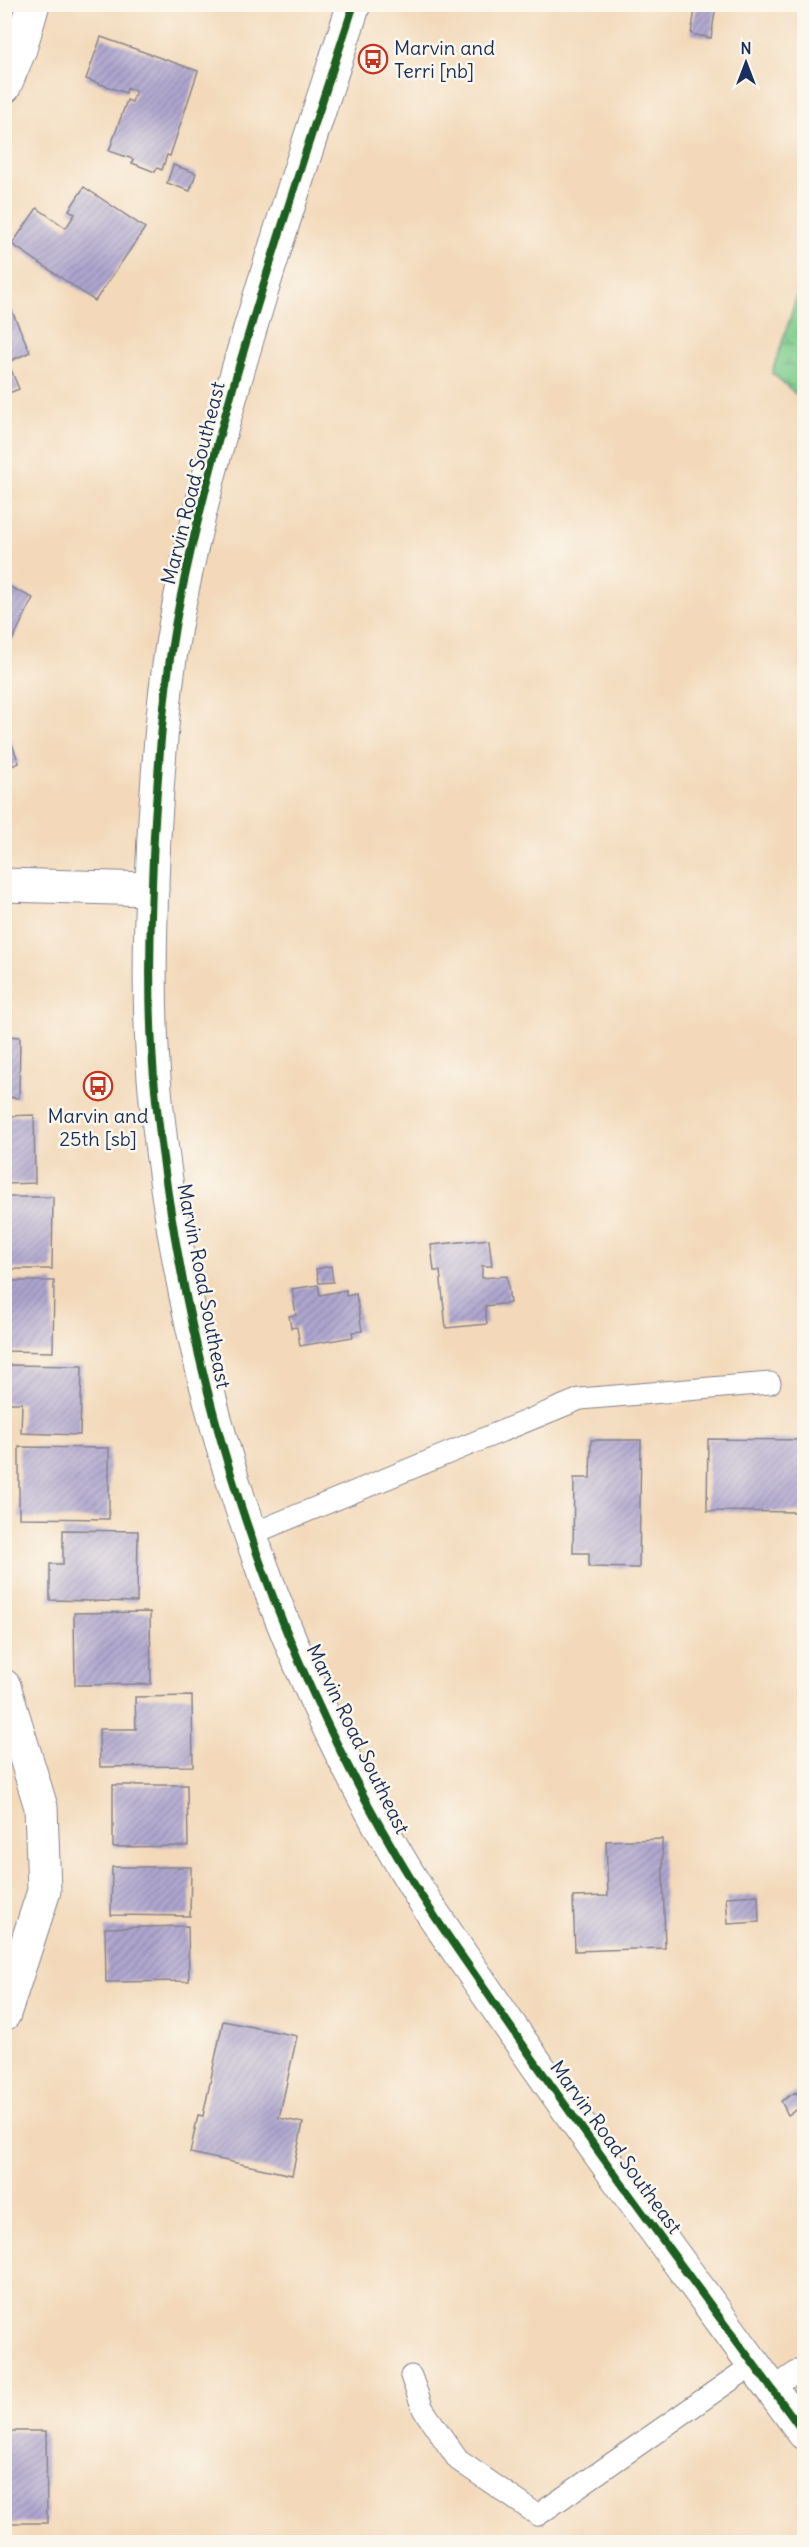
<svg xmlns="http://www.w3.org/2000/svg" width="809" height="2547" viewBox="0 0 809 2547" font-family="Delius,sans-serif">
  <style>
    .wetland { fill: url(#wetland-marsh); stroke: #4c7e75; stroke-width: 1.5 }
    .building { fill: url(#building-hatch) }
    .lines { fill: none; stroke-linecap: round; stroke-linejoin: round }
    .service-casing { stroke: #87848c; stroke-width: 23 }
    .minor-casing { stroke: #87848c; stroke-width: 35 }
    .tertiary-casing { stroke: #87848c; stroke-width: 35 }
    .service { stroke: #fff; stroke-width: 21 }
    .minor { stroke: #fff; stroke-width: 33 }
    .tertiary { stroke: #fff; stroke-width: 33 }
    .cycleway-casing { stroke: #fbf7ec; stroke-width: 11 }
    .cycleway { stroke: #1b5e20; stroke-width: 8 }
    .labels { text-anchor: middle; stroke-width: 5; stroke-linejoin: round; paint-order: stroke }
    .poi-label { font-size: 20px; fill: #1b2f5e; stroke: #fbf7ec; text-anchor: start }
    .street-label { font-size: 20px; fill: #1b2f5e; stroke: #fbf7ec }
  </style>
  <defs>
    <pattern id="wetland-marsh" width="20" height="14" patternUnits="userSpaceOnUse" patternTransform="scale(1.5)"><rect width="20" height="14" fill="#7dcc8c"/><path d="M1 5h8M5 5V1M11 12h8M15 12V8" fill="none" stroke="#66a676"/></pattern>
    <pattern id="building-hatch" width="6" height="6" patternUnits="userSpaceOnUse" patternTransform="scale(1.5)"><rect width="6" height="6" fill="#aea5ce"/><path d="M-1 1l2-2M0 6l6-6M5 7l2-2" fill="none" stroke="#8d87aa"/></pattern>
  </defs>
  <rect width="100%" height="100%" fill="#fbf7ec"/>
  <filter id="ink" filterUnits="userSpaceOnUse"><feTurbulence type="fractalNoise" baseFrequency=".0167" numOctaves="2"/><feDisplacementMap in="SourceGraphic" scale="12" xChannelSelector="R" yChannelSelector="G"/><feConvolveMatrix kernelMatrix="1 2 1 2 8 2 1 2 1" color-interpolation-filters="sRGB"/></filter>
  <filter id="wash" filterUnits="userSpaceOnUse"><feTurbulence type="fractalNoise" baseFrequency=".008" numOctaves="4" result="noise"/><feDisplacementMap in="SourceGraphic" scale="24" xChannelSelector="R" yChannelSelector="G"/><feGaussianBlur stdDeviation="1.35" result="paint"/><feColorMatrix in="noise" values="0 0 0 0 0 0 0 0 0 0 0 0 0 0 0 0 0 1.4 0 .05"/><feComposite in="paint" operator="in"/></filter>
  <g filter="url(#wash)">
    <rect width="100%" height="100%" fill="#f3d9ba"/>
    <!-- wetland -->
    <path class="wetland" d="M804 275V401L772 373Z"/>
    <g id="blocks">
      <!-- building -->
      <path class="building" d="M696 4 716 5 711 38 691 34Z
        M101 37 198 71 170 156 167 155 162 170 157 168 155 172 132 163 133 159 109 151 127 100 132 102 136 91 127 88 126 93 86 79Z
        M173 165 196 173 190 191 167 183Z
        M84 187 145 228 95 301 12 244 37 208 66 228 75 214 69 210Z
        M8 302 30 352 8 362 19 389 4 395V303Z
        M4 584 33 598 12 641 4 637Z
        M4 723 19 763 4 769Z
        M4 1036 20 1037 19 1098 4 1097Z
        M34 1115 35 1183 4 1184V1116Z
        M4 1197H53L52 1269H4Z
        M489 1239 492 1266H482V1278L507 1276 510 1303 485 1306 487 1324 446 1328 440 1271H434L431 1245Z
        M331 1266 333 1282 319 1283 316 1269Z
        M4 1281H54L53 1352 4 1351Z
        M318 1285 320 1295 346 1290V1296L356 1294 362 1331 352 1332 353 1337 300 1346 297 1327 291 1328 289 1316 296 1315 292 1289Z
        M5 1365 82 1366 80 1435 21 1433 22 1403H5Z
        M708 1439 804 1440V1512L707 1511Z
        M591 1440H641L639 1568 589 1567V1553H573L574 1478H590Z
        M19 1447 109 1448V1519L19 1518Z
        M63 1530 138 1531 137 1602 50 1600V1564H63Z
        M150 1612 151 1684 75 1685 74 1613Z
        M192 1696 193 1766 100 1767 99 1729H136L135 1697Z
        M113 1785H187L188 1846 113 1847Z
        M662 1839 665 1948 575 1951 573 1897 608 1896 606 1841Z
        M112 1867H191L190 1916 111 1915Z
        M758 1895 759 1922 728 1924 726 1897Z
        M188 1926 189 1981 106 1982 105 1928Z
        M223 2021 297 2036 279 2118 303 2123 292 2175 190 2153 198 2115 203 2116Z
        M796 2092 803 2106 788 2115 781 2101Z
        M4 2431H46L47 2523H4Z"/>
    </g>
  </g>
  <g filter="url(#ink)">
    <use href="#blocks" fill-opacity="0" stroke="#87848c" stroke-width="1.5"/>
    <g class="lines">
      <!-- service casing -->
      <g class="service-casing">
        <path id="service" d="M249 1535 580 1399 770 1383
          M411 2376 423 2409 458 2460 538 2515 754 2364
          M772 2389 804 2367"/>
      </g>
      <!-- minor casing -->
      <g class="minor-casing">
        <path id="minor" d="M4 87 20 49 33 4
          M4 885 152 889
          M4 1686 41 1807 44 1891 4 2014"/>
      </g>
      <!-- tertiary casing -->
      <g class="tertiary-casing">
        <path id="tertiary" d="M354 4C290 201 222 398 180 600 164 678 159 757 154 836 150 924 147 1013 156 1100 185 1377 268 1646 414 1884 437 1922 463 1957 488 1994 589 2143 698 2287 804 2433"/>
      </g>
      <!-- service -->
      <use href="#service" class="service"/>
      <!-- minor -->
      <use href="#minor" class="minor"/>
      <!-- tertiary -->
      <use href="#tertiary" class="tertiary"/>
      <!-- cycleway casing -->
      <g class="cycleway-casing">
        <path id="cycleway" d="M354 4C290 201 222 398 180 600 164 678 159 757 154 836 150 924 147 1013 156 1100 185 1377 268 1646 414 1884 437 1922 463 1957 488 1994 589 2143 698 2287 804 2433"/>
      </g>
      <!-- cycleway -->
      <use href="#cycleway" class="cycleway"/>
    </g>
  </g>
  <!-- icons -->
  <defs>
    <g id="bus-ring" transform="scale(1.5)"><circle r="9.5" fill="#fbf7ec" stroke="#c8321e" stroke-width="1.5"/><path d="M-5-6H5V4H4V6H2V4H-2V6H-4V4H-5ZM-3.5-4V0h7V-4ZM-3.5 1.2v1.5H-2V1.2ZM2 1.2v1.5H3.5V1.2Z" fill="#c8321e"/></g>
  </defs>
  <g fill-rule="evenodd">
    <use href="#bus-ring" x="373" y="59"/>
    <use href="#bus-ring" x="98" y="1086"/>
  </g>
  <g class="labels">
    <!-- poi labels -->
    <g class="poi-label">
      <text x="394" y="55">Marvin and<tspan x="394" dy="23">Terri [nb]</tspan></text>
      <text x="98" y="1123" text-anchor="middle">Marvin and<tspan x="98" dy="23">25th [sb]</tspan></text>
    </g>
    <!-- street labels -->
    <g class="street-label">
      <text transform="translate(193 483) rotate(-76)" y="7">Marvin Road Southeast</text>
      <text transform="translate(204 1286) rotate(79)" y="7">Marvin Road Southeast</text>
      <text transform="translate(358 1739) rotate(64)" y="7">Marvin Road Southeast</text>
      <text transform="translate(616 2147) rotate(54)" y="7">Marvin Road Southeast</text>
    </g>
  </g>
  <!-- margin -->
  <rect width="809" height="2547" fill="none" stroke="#fbf7ec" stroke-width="24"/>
  <!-- north arrow -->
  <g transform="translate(746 63)" stroke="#fbf7ec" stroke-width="4.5" paint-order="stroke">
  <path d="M0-4.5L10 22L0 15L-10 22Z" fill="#1b2f5e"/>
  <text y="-9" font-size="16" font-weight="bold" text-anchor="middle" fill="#1b2f5e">N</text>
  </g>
</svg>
